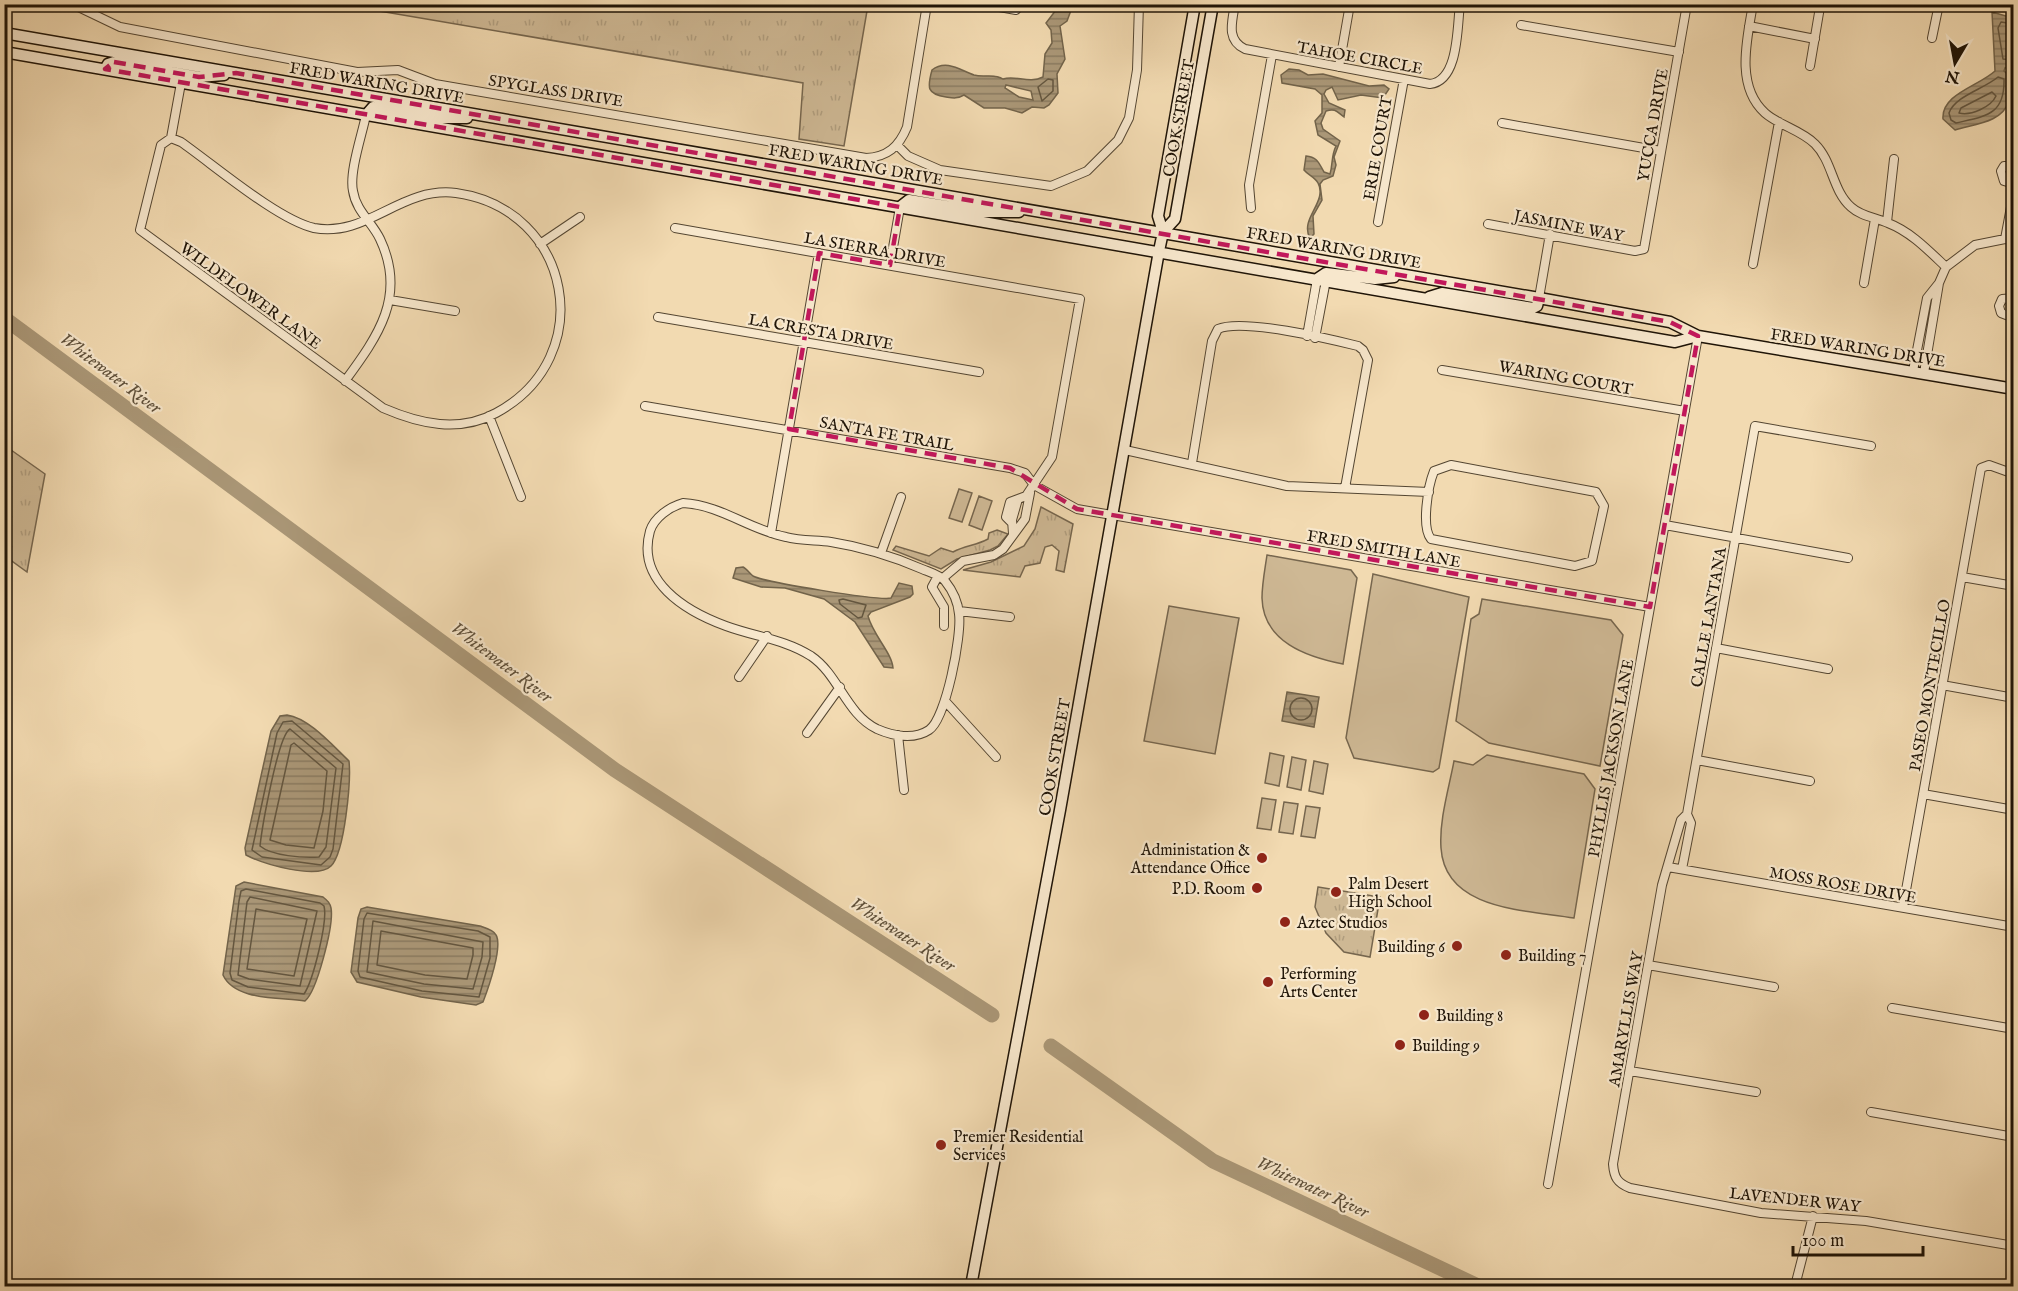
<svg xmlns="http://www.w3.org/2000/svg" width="2018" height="1291" viewBox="0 0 2018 1291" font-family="'IM FELL English',serif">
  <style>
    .grass { fill: url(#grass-tufts); stroke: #76664e; stroke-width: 1.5 }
    .pitch { fill: #ceb894; stroke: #76664e; stroke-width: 1.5 }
    .water { fill: url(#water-rules); stroke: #72634a; stroke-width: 1.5; fill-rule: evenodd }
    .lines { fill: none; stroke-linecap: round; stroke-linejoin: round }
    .shore { stroke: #64563f; stroke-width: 1.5 }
    .river { stroke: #aa9777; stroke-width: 15 }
    .minor-casing { stroke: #544632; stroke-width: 10 }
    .secondary-casing { stroke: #1f1407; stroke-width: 13 }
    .minor { stroke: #f7e7cc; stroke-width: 8 }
    .secondary { stroke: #f7e7cc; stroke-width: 10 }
    .marked { fill: none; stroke: #c2185b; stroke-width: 4.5; stroke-dasharray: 12 8; stroke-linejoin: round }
    .poi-dot { fill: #8f2418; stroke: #f7e7cc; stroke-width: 2 }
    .labels { text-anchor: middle; stroke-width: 4.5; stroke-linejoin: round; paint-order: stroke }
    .street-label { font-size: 16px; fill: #1f1407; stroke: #f7e7cc }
    .poi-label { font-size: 16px; fill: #1f1407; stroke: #f7e7cc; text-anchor: start }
    .water-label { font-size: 18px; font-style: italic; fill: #5e4f39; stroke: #f7e7cc }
  </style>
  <defs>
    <pattern id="grass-tufts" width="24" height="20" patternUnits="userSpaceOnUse" patternTransform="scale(1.5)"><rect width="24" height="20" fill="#ceb894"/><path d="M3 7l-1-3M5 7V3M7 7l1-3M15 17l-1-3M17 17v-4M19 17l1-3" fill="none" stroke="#b09d7e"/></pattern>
    <pattern id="water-rules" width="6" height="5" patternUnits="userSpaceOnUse" patternTransform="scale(1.5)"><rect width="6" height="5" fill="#aa9777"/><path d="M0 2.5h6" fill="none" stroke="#8a7a60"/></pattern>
  </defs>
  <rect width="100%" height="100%" fill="#f2dab1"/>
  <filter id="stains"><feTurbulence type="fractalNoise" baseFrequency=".00333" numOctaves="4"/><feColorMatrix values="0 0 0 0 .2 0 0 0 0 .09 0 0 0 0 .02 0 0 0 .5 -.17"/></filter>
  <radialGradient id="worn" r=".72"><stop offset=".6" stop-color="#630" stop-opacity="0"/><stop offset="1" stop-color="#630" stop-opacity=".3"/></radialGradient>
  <!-- grass -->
  <path class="grass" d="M614 4 615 10 650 4 868 5 844 146 799 139 803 83 344 5Z
    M4 445 45 474 27 572 5 556Z
    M1041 507 1073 524 1064 572 1056 570 1059 551 1052 545 1045 547 1040 563 1025 566 1020 577 963 570 991 562 1024 546 1035 529Z
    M997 530 1008 534 998 546 990 550 957 559 941 569 893 550 896 546 929 556 941 548 953 552C966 545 975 546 988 539L989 533Z
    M1318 887 1380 897 1370 957 1344 952 1326 933 1315 907Z"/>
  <!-- pitch -->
  <path class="pitch" d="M959 489 972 493 962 522 949 518Z
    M979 496 992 501 982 530 969 525Z
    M1267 555 1351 570 1357 578 1343 664C1307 657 1263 642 1262 598 1262 584 1265 569 1267 555Z
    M1373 574 1469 597 1439 768 1433 772 1354 758 1346 738Z
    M1482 599 1611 620 1623 635 1600 766 1489 743 1456 721 1471 619 1479 614Z
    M1169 606 1239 618 1215 754 1144 741Z
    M1270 753 1284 756 1279 786 1265 783Z
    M1487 755 1584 774 1595 789 1574 918C1527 910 1445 911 1441 848 1439 820 1449 788 1454 761L1473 765Z
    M1292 757 1306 760 1301 790 1287 787Z
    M1314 761 1328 764 1323 794 1309 791Z
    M1262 798 1276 800 1271 830 1257 828Z
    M1284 802 1298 804 1293 834 1279 832Z
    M1306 806 1320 808 1315 838 1301 836Z"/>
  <!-- water -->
  <path class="water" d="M1056 5H1073L1067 21 1060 26 1065 59 1057 74 1058 93 1049 105 1044 108 1032 107 1022 113 1005 108H984L964 95C957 99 953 98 946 97 927 94 927 88 932 70 946 59 960 70 974 75 984 78 994 73 1003 79 1016 75 1029 84 1043 77L1045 54 1052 43 1051 30 1046 23 1056 10ZM1006 85 1031 91 1033 100 1019 97 1005 88Z
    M1992 12 2013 18V66L2005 68 2004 71 2011 77C2010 85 2011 94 2009 101 2002 123 1974 124 1955 130L1943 119C1941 94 1979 86 1995 71Z
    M1289 69 1299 70 1308 75 1323 74 1369 86 1384 85 1389 89 1383 98 1361 95 1338 100 1332 87 1326 90 1324 94 1329 103 1345 110 1344 117C1337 112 1336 108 1326 111L1321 123 1323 129 1340 141 1334 157 1336 165 1333 176 1323 180 1320 184 1322 200 1313 216 1314 234 1310 238C1299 219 1328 202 1318 183 1315 177 1308 175 1304 170L1306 156C1318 157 1319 164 1324 172L1330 174C1333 164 1331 156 1336 146L1318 135 1315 121 1322 113V95L1315 89 1282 83 1281 75Z
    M743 567C747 569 750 574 753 576 763 582 880 601 891 598L899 583 912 586 913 594 910 597 871 612 868 616C873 635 892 653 893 668L884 667 855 622 824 599 785 588 761 587 733 578 736 568Z
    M1287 692 1319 697 1314 727 1282 721Z
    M287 715C309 718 333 746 349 761 351 780 345 852 331 866 317 880 263 864 246 855L245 848 271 731 280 716Z
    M244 882 323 897C328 901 330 903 331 908 334 925 317 991 305 1001 280 997 235 1001 223 975L236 886Z
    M367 907 480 926C486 928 494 930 496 935 503 947 488 989 483 1002L476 1005 421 997 357 982 351 972 358 918 361 909Z"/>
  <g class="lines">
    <!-- shore -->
    <path class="shore" d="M2014 24 2001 22 1998 28 2003 59 2014 60
      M1998 77 2004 79C2005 115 1986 116 1956 123L1951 120 1949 113C1955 96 1984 89 1998 77Z
      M1048 79 1053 80V91L1042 101 1038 87Z
      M1992 92 1996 96C1991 107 1971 116 1959 113L1961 108Z
      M843 599 866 605 862 617 858 618 840 604 839 600Z
      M1290 709a11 11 0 1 1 22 0a11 11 0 1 1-22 0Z
      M292 721 343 764 333 849 330 857 321 865 262 857 252 850 277 733 283 722Z
      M290 729 336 768 326 847 319 857C303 858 272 856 260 846 262 828 278 735 290 729Z
      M294 743 327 771 323 811 314 848 286 845 270 840 291 745Z
      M246 889 320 903 324 906C328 921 313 981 304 994L248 987 232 980 230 973 239 901 241 891Z
      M250 897 317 911 300 986 249 979 238 975 247 902Z
      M256 909 307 919 294 976 247 969Z
      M367 913 478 931 490 937V958L479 997 422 991 360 977 358 971 364 919Z
      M373 921 483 942 482 957 473 989 424 984 367 972Z
      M381 931 473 948V955L467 979 425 975 377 965Z"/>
    <!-- river -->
    <path class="river" d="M4 318 615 770 992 1015
      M1051 1046 1213 1161 1478 1286"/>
    <!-- minor casing -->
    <g class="minor-casing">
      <path id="minor" d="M72 4 120 27 357 72 398 70 435 84 866 158C887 157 899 147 907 127L927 4
        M983 4 1016 10 1021 4
        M1235 4C1232 22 1226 40 1245 49L1430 84C1459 81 1457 27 1460 4
        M1753 4C1747 39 1735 86 1765 113 1780 126 1801 130 1815 144 1833 162 1832 190 1851 207 1862 217 1875 217 1888 223 1911 232 1928 250 1946 267
        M1521 25 1679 52
        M1749 26 1815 39
        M1932 38 1939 4
        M1810 66 1820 7
        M1339 67 1350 4
        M1502 123 1661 151
        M171 138 181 142C214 165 278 220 314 228 367 238 401 186 456 193 572 209 600 357 496 413 459 433 420 424 383 408L140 230 161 145Z
        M171 138 181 83
        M897 145 908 156 940 170 1051 186 1087 171 1118 140 1129 118 1137 70 1139 4
        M2014 166H2004L2001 171 2004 181 2014 184
        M1251 208 1249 185 1272 55
        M1378 222 1404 79
        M1887 222 1894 159
        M1488 224 1635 251 1644 249 1687 4
        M675 228 1080 299 1052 457 1026 496 1018 499 1012 520 1013 534
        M2005 239 2014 191
        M540 244 580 217
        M1753 264 1779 122
        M890 265 900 207
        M1864 283 1875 219
        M1539 298 1550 234
        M2014 298 2002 299 1999 306 2001 313 2014 318
        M390 300 455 311
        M658 317 979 372
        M1307 336 1317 279
        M1315 338 1326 280
        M1442 370 1685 411
        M1913 371 1927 298 1939 283
        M1924 373 1939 283 1946 267 1975 245 2005 239 2014 240
        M345 381C378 336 407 296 380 239 372 222 356 211 353 191 349 172 362 135 366 115
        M645 406 1010 468 1025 473 1034 485 1077 509 1650 607
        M489 416 521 497
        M1125 450 1287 486 1429 492
        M1192 463 1212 341 1218 329C1242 318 1330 339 1358 346L1363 350 1368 360 1345 488
        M1451 465 1596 492 1604 506 1592 561 1575 566 1431 539C1421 527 1428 486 1434 471Z
        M683 503C721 505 750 530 786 537 800 541 816 540 831 542 863 547 892 556 922 569 929 572 940 575 945 581 953 591 958 602 959 614 962 635 946 719 929 730 914 740 893 736 877 729 846 714 839 675 811 656 784 639 756 637 726 626 685 611 636 581 650 531 654 518 669 507 683 503Z
        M1012 523 1006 517 1010 502 1018 499
        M1665 525 1848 558
        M771 533 819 253
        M881 553 901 497
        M938 576 932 587 944 607V626
        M1962 577 2014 586
        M943 578 963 561 994 555 1003 549 1025 519 1030 493
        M959 611 1010 617
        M1716 648 1828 669
        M739 677 767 636
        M1942 685 2014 698
        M946 702 996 757
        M807 733 840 687
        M898 735 904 790
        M1697 760 1810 781
        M1923 794 2014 810
        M1687 814 1681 820 1662 885 1613 1164C1614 1177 1617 1183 1630 1188L1761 1213 1866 1221 2014 1246
        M1668 867 2014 927
        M1682 869 1691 823 1687 814 1755 426 1871 446
        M1903 907 1981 468 1989 465 2014 474
        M1648 965 1774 987
        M1892 1008 2014 1029
        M1630 1071 1756 1092
        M1871 1112 2014 1137
        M1548 1184 1698 336
        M1795 1286 1813 1216"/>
    </g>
    <!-- secondary casing -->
    <g class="secondary-casing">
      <path id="secondary" d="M4 33 1539 298 1670 322 1698 336 2014 389
        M4 52 1675 342 1698 336
        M105 69 108 64 114 62 199 77 224 75
        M366 115 373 107 441 118H467
        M900 207 909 200 983 212H1019
        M1163 232 1158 216 1195 4
        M1317 279 1326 273 1375 279 1394 277
        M1429 297 1442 293 1533 308 1537 306 1539 298
        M971 1286 1060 810 1159 251 1163 232 1175 219 1213 4"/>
    </g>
    <!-- minor -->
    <use href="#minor" class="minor"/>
    <!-- secondary -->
    <use href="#secondary" class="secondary"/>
  </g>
  <!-- marked area -->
  <path class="marked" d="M114 62 199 77 236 73 1670 322 1698 336 1650 607 1077 509 1010 468 789 429 819 253 890 265 900 207 105 69Z"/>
  <!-- markers -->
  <g class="poi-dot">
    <circle cx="1262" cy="858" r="6"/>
    <circle cx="1257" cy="888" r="6"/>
    <circle cx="1336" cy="892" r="6"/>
    <circle cx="1285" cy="922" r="6"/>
    <circle cx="1457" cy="946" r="6"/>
    <circle cx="1506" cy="955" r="6"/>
    <circle cx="1268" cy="982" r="6"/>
    <circle cx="1424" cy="1015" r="6"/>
    <circle cx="1400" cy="1045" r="6"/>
    <circle cx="941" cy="1145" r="6"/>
  </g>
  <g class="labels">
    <!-- street labels -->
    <g class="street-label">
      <text transform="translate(1360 57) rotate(10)" y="6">TAHOE CIRCLE</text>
      <text transform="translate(377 82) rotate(10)" y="6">FRED WARING DRIVE</text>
      <text transform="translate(556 90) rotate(9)" y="6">SPYGLASS DRIVE</text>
      <text transform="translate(1178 118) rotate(-80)" y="6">COOK STREET</text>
      <text transform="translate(1652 125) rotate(-80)" y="6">YUCCA DRIVE</text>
      <text transform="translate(1377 148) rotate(-80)" y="6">ERIE COURT</text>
      <text transform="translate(856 164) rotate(10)" y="6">FRED WARING DRIVE</text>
      <text transform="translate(1569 225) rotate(11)" y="6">JASMINE WAY</text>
      <text transform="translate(1334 247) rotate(10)" y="6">FRED WARING DRIVE</text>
      <text transform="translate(875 249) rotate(10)" y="6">LA SIERRA DRIVE</text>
      <text transform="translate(251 295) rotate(36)" y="6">WILDFLOWER LANE</text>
      <text transform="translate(821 331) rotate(10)" y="6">LA CRESTA DRIVE</text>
      <text transform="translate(1858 347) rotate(9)" y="6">FRED WARING DRIVE</text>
      <text transform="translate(1566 377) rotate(10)" y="6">WARING COURT</text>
      <text transform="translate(887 433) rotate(10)" y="6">SANTA FE TRAIL</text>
      <text transform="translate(1384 548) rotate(10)" y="6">FRED SMITH LANE</text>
      <text transform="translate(1708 617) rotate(-80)" y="6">CALLE LANTANA</text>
      <text transform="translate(1929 685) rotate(-80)" y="6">PASEO MONTECILLO</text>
      <text transform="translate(1054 757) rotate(-80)" y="6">COOK STREET</text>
      <text transform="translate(1610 758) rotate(-80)" y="6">PHYLLIS JACKSON LANE</text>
      <text transform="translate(1843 884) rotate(10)" y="6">MOSS ROSE DRIVE</text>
      <text transform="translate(1625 1019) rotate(-80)" y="6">AMARYLLIS WAY</text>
      <text transform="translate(1795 1199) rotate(6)" y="6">LAVENDER WAY</text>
    </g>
    <!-- poi labels -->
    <g class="poi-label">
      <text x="1250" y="855" text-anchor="end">Administation &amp;<tspan x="1250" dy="18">Attendance Office</tspan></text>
      <text x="1348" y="889">Palm Desert<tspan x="1348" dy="18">High School</tspan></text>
      <text x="1245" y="894" text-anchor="end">P.D. Room</text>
      <text x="1297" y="928">Aztec Studios</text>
      <text x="1445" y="952" text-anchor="end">Building 6</text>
      <text x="1518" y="961">Building 7</text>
      <text x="1280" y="979">Performing<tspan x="1280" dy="18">Arts Center</tspan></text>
      <text x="1436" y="1021">Building 8</text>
      <text x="1412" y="1051">Building 9</text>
      <text x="953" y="1142">Premier Residential<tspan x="953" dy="18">Services</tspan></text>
    </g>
    <!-- water labels -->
    <g class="water-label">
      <text transform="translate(111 373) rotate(37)" y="6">Whitewater River</text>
      <text transform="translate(502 662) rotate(37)" y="6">Whitewater River</text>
      <text transform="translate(903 934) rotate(33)" y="6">Whitewater River</text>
      <text transform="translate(1313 1187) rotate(25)" y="6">Whitewater River</text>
    </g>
  </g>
  <!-- margin -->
  <rect width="2018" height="1291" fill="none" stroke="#f2dab1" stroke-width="24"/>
  <rect x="6" y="6" width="2006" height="1279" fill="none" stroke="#1f1407" stroke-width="3"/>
  <rect x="12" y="12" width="1994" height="1267" fill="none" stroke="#1f1407" stroke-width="1.5"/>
  <!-- north arrow -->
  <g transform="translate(1955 63) rotate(190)" stroke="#f7e7cc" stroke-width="4.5" paint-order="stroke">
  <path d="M0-4.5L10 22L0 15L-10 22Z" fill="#1f1407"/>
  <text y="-9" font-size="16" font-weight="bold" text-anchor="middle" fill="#1f1407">N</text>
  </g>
  <!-- scale -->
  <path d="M1793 1246v9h130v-9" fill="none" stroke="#1f1407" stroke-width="3"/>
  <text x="1802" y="1246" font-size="18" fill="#1f1407" stroke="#f7e7cc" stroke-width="4.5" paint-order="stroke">100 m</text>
  <rect width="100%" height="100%" filter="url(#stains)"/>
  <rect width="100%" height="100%" fill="url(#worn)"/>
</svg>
